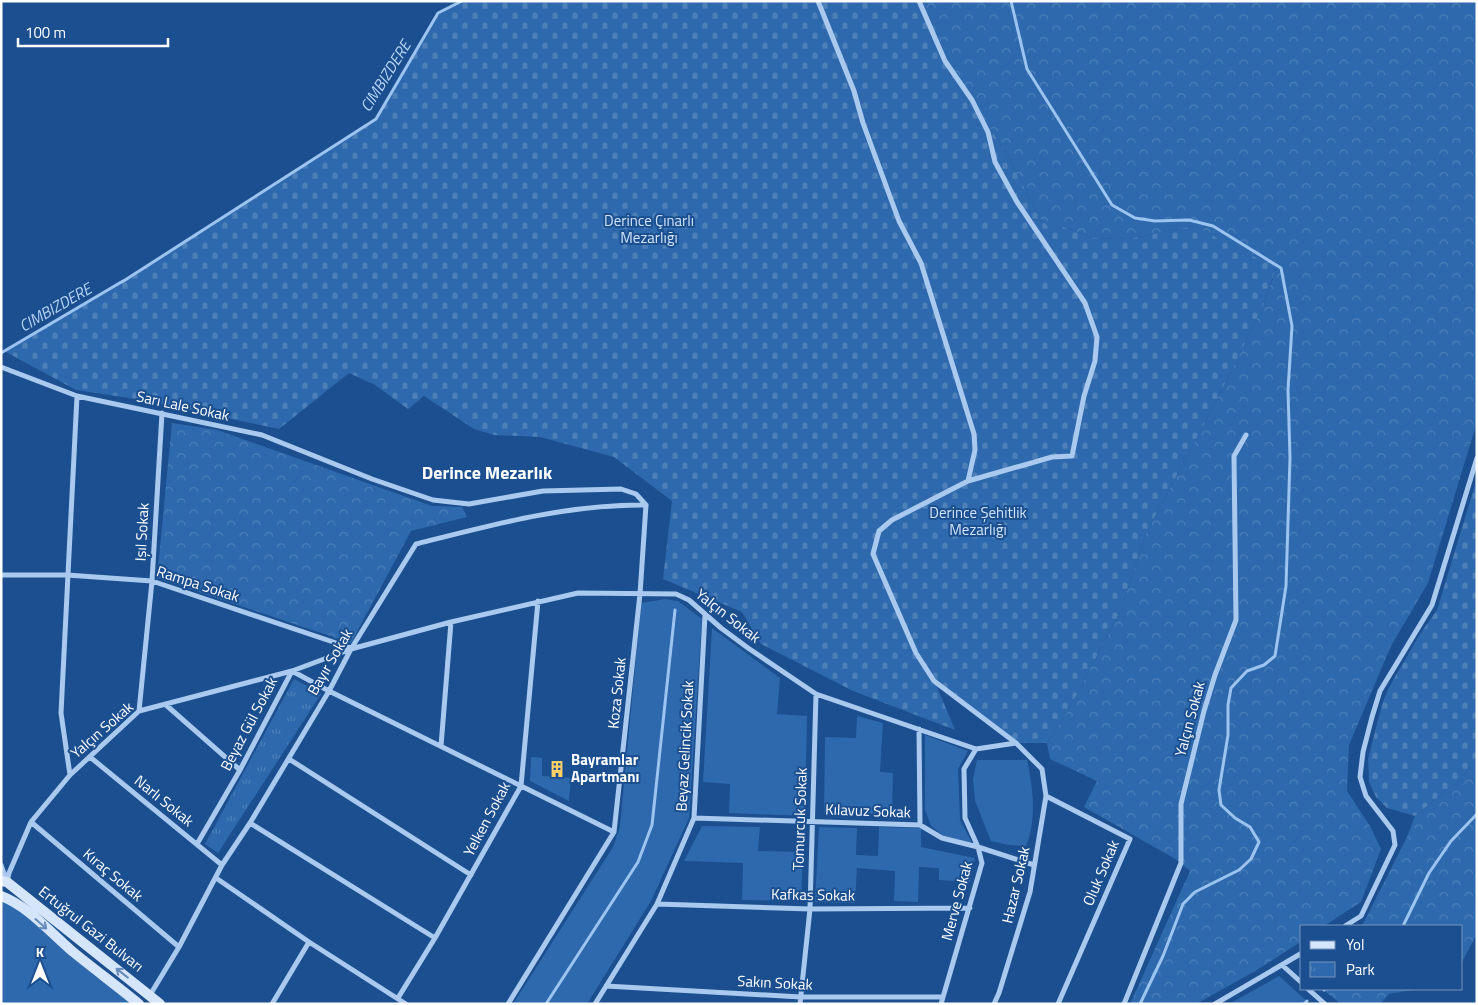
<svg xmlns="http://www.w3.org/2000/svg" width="1478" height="1005" viewBox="0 0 1478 1005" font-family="'Titillium Web',sans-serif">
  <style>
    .grass { fill: #2e69ad }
    .forest { fill: url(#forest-crowns) }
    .cemetery { fill: url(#cemetery-stones) }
    .park { fill: url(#park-tufts) }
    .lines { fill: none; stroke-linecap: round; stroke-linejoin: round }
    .stream { stroke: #9cc4f0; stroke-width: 3 }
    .street { stroke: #a9c9ee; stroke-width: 5 }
    .secondary { stroke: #d6e6fa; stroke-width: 10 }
    .oneway { stroke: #668bba }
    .labels { text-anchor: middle; stroke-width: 4; stroke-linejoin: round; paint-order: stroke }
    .park-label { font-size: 15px; fill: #cfe3fa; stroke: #1b4f8f }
    .street-label { font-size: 15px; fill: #fff; stroke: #1b4f8f }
    .poi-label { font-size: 15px; font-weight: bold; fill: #fff; stroke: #1b4f8f; text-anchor: start }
    .water-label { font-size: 16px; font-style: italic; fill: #b5d3f5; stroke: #1b4f8f }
    .quarter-label { font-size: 18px; font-weight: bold; fill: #fff; stroke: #1b4f8f }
  </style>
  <defs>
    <pattern id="forest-crowns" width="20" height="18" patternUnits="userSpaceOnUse" patternTransform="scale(1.25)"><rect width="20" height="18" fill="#2e69ad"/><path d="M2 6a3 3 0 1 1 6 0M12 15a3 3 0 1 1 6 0" fill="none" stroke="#4d80b9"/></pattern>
    <pattern id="cemetery-stones" width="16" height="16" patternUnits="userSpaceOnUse" patternTransform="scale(1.25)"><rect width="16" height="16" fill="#2e69ad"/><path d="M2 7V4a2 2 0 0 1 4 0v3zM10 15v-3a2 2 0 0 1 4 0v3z" fill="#4d80b9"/></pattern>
    <pattern id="park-tufts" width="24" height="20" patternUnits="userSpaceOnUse" patternTransform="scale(1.25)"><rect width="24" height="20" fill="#2e69ad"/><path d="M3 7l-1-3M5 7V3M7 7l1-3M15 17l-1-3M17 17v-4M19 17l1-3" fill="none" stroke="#4d80b9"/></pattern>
  </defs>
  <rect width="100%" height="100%" fill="#1b4f8f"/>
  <!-- grass -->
  <path class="grass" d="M665 599 678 601 702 619 689 818 651 901 587 1004H513L613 847 620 827 641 603Z
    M712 628 780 678 777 714 807 716 805 816 729 813 730 784 703 782Z
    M857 716 883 723 880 772 893 773 892 814H824L825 737 856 738Z
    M925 735 968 751 958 769 960 820 972 843 944 836 931 826 925 810Z
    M531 757 542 758V776L571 778 569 801 530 781Z
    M977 760H1027C1033 787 1037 820 1026 846L1008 845 991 841 975 801 973 779Z
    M702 826 760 827 758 851 803 852 801 901 742 900 743 863 684 861Z
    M819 827 857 828 856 855 878 856 879 827 921 828V847L975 858 970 882 939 880V868L919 867 918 902 894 901 895 871 857 868 855 903 815 902Z
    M1 896 140 1004H1Z
    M1279 976 1310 1004H1229Z"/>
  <!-- forest -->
  <path class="forest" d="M919 1H1477V422L1428 583 1391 646 1349 745 1347 791 1370 826 1381 849 1361 902 1324 926H1302V941L1257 970 1196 1004H1130L1190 871 1177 860 1084 807 1097 781 1050 759 1047 743 1069 709 1121 610 1146 533 1208 417 1262 309 1276 269 1194 226 1128 239 1094 238 1064 227H1049L1041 220 1005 151 945 61Z
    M172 423 217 430 432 506 462 507 467 517 411 531 351 643 157 578Z
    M1477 760V934L1462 962V926H1360L1363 924 1407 837 1415 816 1458 781Z
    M1322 989H1417L1389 994 1380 1004H1341Z"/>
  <!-- cemetery -->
  <path class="cemetery" d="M462 1H919L945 61 1005 151 1041 220 1049 227H1064L1094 238 1128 239 1194 226 1276 268 1262 309 1208 417 1146 533 1121 610 1069 709 1047 743H1016L935 682 955 730 853 691 761 644 742 612 663 579 672 501 614 457 540 437 494 435 474 429 424 396 408 409 375 385 349 373 279 429 142 400 76 390 4 351 122 282 376 120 438 13Z
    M1477 478V760L1458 781 1415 816 1387 808 1376 797 1369 782 1368 759 1382 704 1388 689 1420 634 1437 610Z"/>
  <!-- park -->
  <path class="park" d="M294 679 321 694 218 853 205 844Z"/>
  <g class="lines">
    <!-- stream -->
    <path class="stream" d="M1011 1 1027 69 1112 205 1135 218 1155 221 1189 220 1213 226 1281 268 1292 326 1288 390 1290 458 1286 586 1275 656 1264 665 1247 671 1231 688 1228 705V735L1219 790 1221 805 1235 818 1250 827 1259 842 1251 859 1239 870 1195 892 1183 904 1163 956 1140 1004
      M122 282 376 119 438 13 462 1
      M1 353 123 281
      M1403 926 1429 873 1451 841 1477 814
      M1324 990 1326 989
      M546 1004 638 862 652 825 675 610
      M1304 1004 1307 1001"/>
    <!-- street -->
    <path class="street" d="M818 1 854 91 863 123 899 221 921 263 974 434 975 450 968 481 892 520 879 531 873 554 916 653 934 681 1016 743 1042 769 1046 796 1030 892 999 993 994 1004
      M919 1 945 61 972 100 988 132 995 162 1017 202 1085 303 1097 337 1095 361 1084 396 1072 456 1052 457 968 481
      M1 367 77 396
      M1 575H67L152 581 351 648
      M166 705 240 770
      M139 711 152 581 162 413
      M919 729 920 825
      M441 746 451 622
      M90 757 222 865
      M289 759 471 875
      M70 775 61 713 77 396 262 435 372 479 433 500 469 504 543 491 621 489 636 494 646 505
      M1046 796 1130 839 1058 1004
      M694 818 920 825 942 838 978 847 1034 865
      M31 822 179 947
      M250 823 435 938
      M197 844 240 770 292 671 351 649 451 622 578 593 676 594 689 600 721 628 748 648 816 694 976 749 1016 743
      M1 865 7 882
      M216 878 309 942 406 1004
      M7 882 9 873 31 822 70 775 139 711 292 671 329 691 614 832
      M657 904 810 909 970 908
      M1345 926 1361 916 1395 845 1393 831 1366 796 1360 777 1363 752 1372 717 1380 691 1432 605 1477 458
      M1282 965 1302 983
      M606 986 801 997H942
      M1308 989 1325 1004
      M150 995 179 947 222 865 250 823 329 691 351 649 416 544C491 525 568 504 646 505
      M398 998 435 938 521 786 538 601
      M272 1004 309 942
      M508 1004 614 832 640 594 646 505
      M595 1004 657 904 694 818 705 615
      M800 1004 810 909 816 694
      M941 1004 982 863 978 847 965 818 964 769 976 749
      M1124 1004 1181 863V804L1204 711 1215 675 1236 620 1234 456 1246 435
      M1215 1004 1302 953"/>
    <!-- secondary -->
    <path class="secondary" d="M1 881 7 882 160 1004
      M1 896C28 906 50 932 72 951 94 969 117 986 139 1004"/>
  </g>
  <!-- one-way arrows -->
  <defs><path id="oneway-shaft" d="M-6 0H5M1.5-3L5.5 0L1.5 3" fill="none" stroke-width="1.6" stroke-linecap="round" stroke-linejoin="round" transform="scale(1.25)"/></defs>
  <g class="oneway">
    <use href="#oneway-shaft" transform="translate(41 924) rotate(41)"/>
    <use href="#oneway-shaft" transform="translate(122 973) rotate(-142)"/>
  </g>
  <!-- icons -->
  <defs>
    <g id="building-bare" transform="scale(1.35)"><path d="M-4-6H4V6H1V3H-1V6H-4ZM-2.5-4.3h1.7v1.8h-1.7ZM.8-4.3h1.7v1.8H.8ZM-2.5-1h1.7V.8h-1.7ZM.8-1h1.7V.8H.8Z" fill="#ffd166" stroke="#1b4f8f" stroke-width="2.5" paint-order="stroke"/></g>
  </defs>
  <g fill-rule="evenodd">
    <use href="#building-bare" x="557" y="769"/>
  </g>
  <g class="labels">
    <!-- park labels -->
    <g class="park-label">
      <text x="649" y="226">Derince Çınarlı<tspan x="649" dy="17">Mezarlığı</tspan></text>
      <text x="978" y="518">Derince Şehitlik<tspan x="978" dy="17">Mezarlığı</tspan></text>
    </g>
    <!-- street labels -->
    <g class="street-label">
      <text transform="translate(183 406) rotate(12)" y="5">Sarı Lale Sokak</text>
      <text transform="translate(142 532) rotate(-87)" y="5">Işıl Sokak</text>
      <text transform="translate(198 584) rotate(18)" y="5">Rampa Sokak</text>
      <text transform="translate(728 616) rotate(38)" y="5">Yalçın Sokak</text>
      <text transform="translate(330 662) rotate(-60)" y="5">Bayır Sokak</text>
      <text transform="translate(617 693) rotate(-84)" y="5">Koza Sokak</text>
      <text transform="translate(1190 719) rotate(-75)" y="5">Yalçın Sokak</text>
      <text transform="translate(249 724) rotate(-62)" y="5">Beyaz Gül Sokak</text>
      <text transform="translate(102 730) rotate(-41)" y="5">Yalçın Sokak</text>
      <text transform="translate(685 746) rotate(-87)" y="5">Beyaz Gelincik Sokak</text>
      <text transform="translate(164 801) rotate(39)" y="5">Narlı Sokak</text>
      <text transform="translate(868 811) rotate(2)" y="5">Kılavuz Sokak</text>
      <text transform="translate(487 819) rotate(-62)" y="5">Yelken Sokak</text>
      <text transform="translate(800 819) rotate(-88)" y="5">Tomurcuk Sokak</text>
      <text transform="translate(1101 873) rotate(-67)" y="5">Oluk Sokak</text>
      <text transform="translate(113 875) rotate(40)" y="5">Kıraç Sokak</text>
      <text transform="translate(1016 885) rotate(-77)" y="5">Hazar Sokak</text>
      <text transform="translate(813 895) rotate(1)" y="5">Kafkas Sokak</text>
      <text transform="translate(957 901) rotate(-75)" y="5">Merve Sokak</text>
      <text transform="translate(91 929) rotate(38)" y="5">Ertuğrul Gazi Bulvarı</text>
      <text transform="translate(775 983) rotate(3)" y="5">Sakın Sokak</text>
    </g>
    <!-- poi labels -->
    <g class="poi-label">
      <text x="571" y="765">Bayramlar<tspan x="571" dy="17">Apartmanı</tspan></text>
    </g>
    <!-- water labels -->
    <g class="water-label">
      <text transform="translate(385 76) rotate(-58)" y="6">CIMBIZDERE</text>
      <text transform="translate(55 307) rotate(-30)" y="6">CIMBIZDERE</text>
    </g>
    <!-- quarter labels -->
    <g class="quarter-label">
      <text x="487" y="479">Derince Mezarlık</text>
    </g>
  </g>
  <!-- border -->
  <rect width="1478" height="1005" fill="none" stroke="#ffffff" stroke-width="5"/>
  <!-- legend -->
  <rect x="1300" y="925" width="162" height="65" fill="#1b4f8f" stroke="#7695bc"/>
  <rect x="1310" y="941" width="25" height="8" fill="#d6e6fa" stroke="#7695bc"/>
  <text x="1346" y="950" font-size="15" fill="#ffffff">Yol</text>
  <rect x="1310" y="962" width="25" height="15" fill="url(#park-tufts)" stroke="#7695bc"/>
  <text x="1346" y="975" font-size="15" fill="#ffffff">Park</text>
  <!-- north arrow -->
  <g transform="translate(40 965)" stroke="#1b4f8f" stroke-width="4" paint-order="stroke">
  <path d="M0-4L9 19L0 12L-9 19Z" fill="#ffffff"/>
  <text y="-8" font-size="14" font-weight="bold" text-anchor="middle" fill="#ffffff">K</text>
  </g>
  <!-- scale -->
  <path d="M18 38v8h150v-8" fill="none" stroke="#ffffff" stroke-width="2.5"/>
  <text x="25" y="38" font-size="15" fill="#ffffff" stroke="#1b4f8f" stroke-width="4" paint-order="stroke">100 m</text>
</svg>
